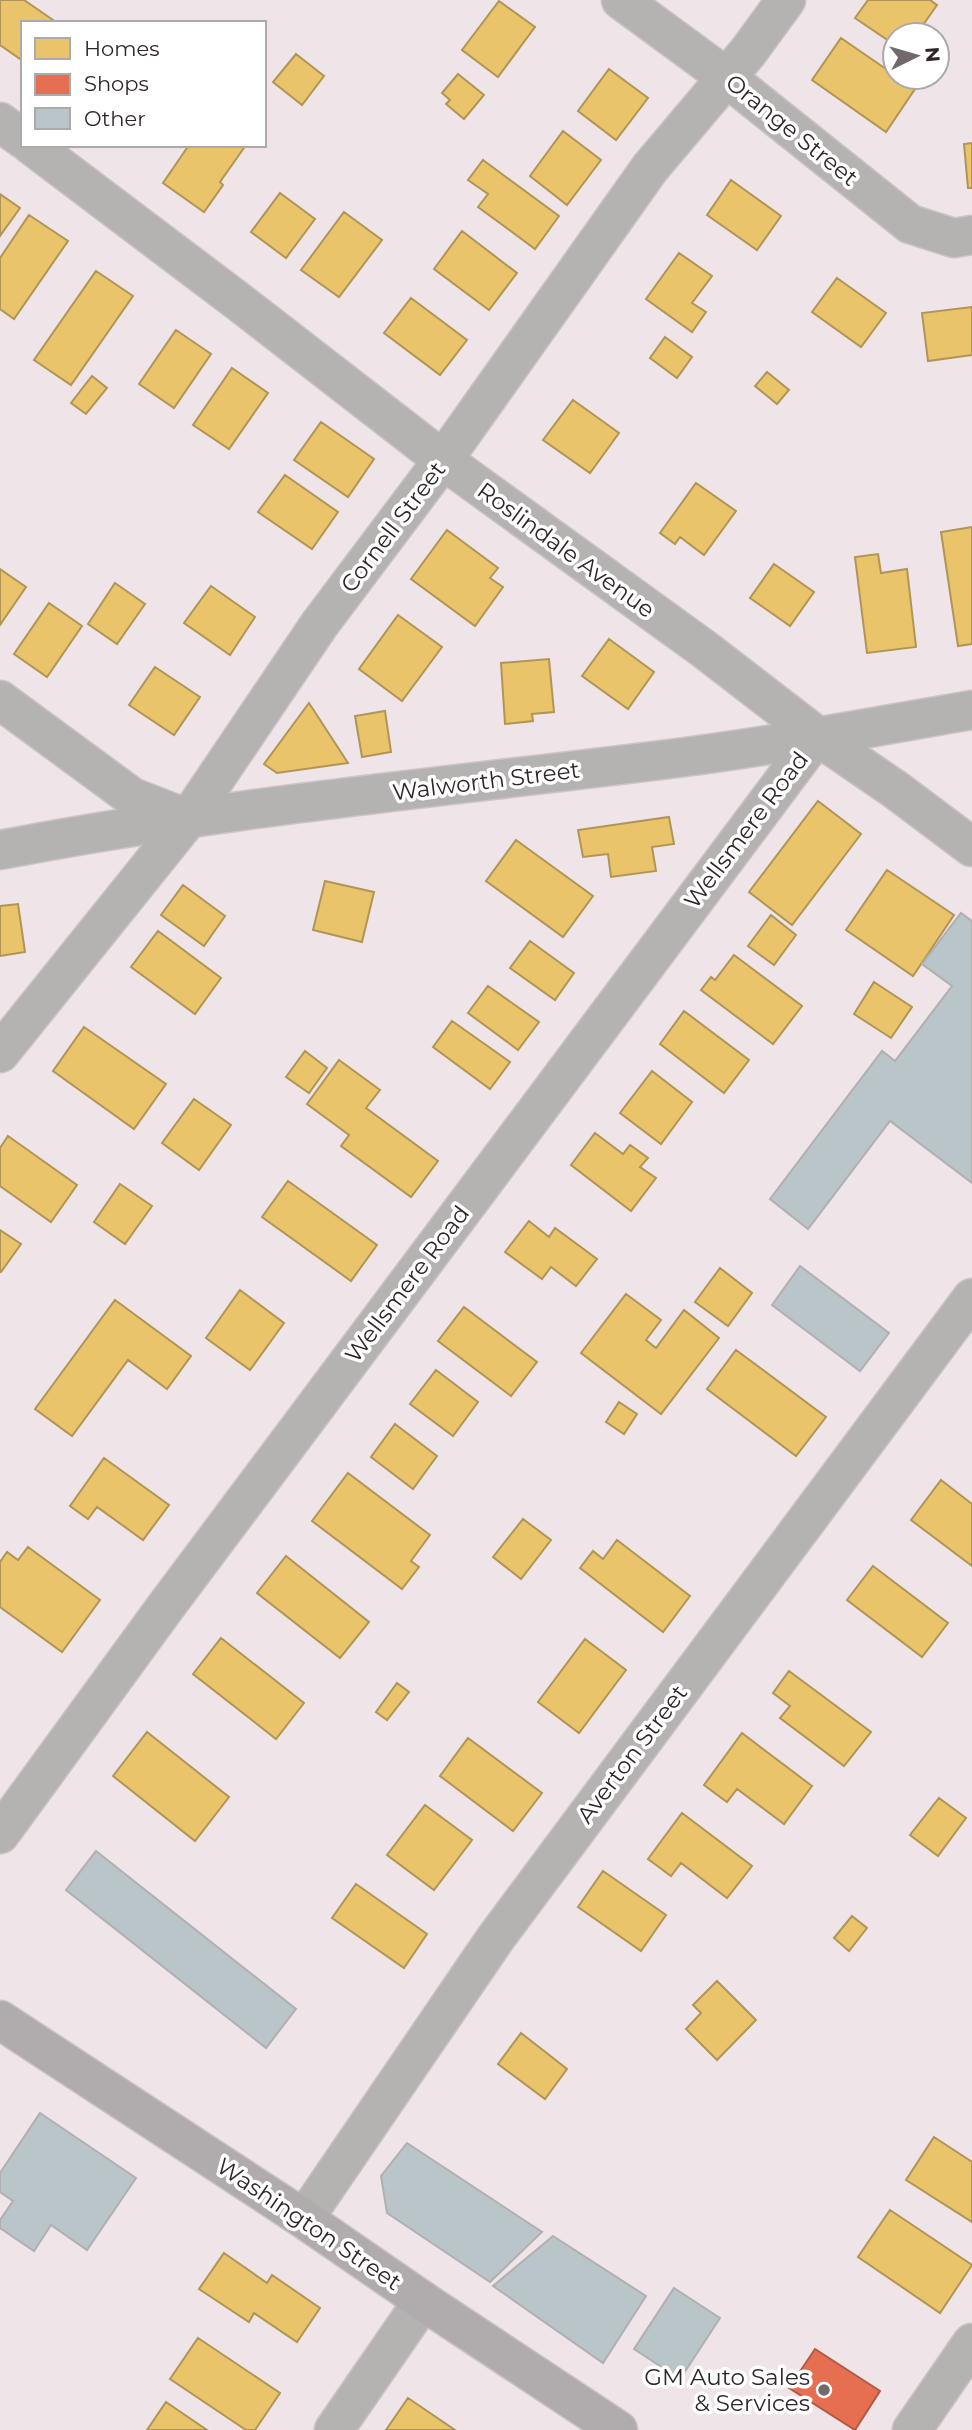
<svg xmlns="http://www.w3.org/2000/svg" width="972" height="2430" viewBox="0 0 972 2430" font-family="Montserrat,sans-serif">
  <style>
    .homes { fill: #e9c46a; stroke: #b19556; stroke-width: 2 }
    .shops { fill: #e76f51; stroke: #b05945; stroke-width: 2 }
    .building { fill: #b9c5c9; stroke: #b0afb1; stroke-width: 2 }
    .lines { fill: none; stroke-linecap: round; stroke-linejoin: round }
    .minor-casing { stroke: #cbc3c6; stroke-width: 41 }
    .major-casing { stroke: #cbc3c6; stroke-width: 41 }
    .minor { stroke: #b5b2b2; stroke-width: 38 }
    .major { stroke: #b0abac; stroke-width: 38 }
    .poi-dot { fill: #72696c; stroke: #fff; stroke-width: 2.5 }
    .labels { text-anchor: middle; stroke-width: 7; stroke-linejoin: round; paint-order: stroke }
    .street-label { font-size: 23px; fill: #2e2729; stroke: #fff }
    .poi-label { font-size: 23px; fill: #2e2729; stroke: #fff; text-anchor: end }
  </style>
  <rect width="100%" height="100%" fill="#efe4e7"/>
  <!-- homes -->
  <path class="homes" d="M0 0H24L56 22 23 23V61L0 45Z
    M868 0H930L937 5 916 35H895V45L855 18Z
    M499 1 535 27 498 77 462 50Z
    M841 38 915 89 886 132 812 80Z
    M296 54 324 76 302 105 273 82Z
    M609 69 648 98 616 140 578 111Z
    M458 74 484 95 464 119 446 104 450 100 442 93Z
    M563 131 601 160 567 205 530 176Z
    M972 143V188H968L964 144Z
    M189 145H246L220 182 223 185 204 212 163 183Z
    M483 160 559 216 535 249 478 207 488 194 468 180Z
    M731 180 781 216 757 250 707 215Z
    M280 193 315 219 286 258 251 232Z
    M0 194 20 208 0 236Z
    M344 212 382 240 339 297 301 270Z
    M29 215 68 241 14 319 0 309V258Z
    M462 231 517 273 489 310 434 269Z
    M679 253 712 276 692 303 706 312 692 332 646 299Z
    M96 271 133 296 71 385 34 360Z
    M837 278 886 313 861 347 812 312Z
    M411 298 467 340 440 375 384 333Z
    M972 307V355L928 361 922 313Z
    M176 330 211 354 174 408 139 384Z
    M665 337 692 357 677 378 650 358Z
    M232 368 268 393 229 449 193 425Z
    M767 372 789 390 777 404 755 386Z
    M92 376 107 388 86 414 71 403Z
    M573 400 619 433 590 473 543 440Z
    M321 422 374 459 348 497 294 460Z
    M285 475 338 512 312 549 258 512Z
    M696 483 736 511 704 555 680 537 675 544 660 533Z
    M972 527V644L958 646 941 532Z
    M447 530 498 568 490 578 503 587 475 626 411 579Z
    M878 554 881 573 907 569 916 647 867 653 855 557Z
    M774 564 814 592 790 626 750 598Z
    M0 569 26 587 0 625Z
    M115 583 145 604 117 644 88 624Z
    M211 586 255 617 230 655 184 623Z
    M49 603 82 626 47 677 14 654Z
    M398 615 442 647 402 701 359 669Z
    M609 639 654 672 628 709 582 676Z
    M549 659 554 712 532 714 533 721 505 724 501 663Z
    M155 667 200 697 174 735 129 705Z
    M309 703 348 763 277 773 264 764Z
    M385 711 391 752 362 757 355 716Z
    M818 801 861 834 792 925 749 892Z
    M669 817 674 844 652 847 656 871 611 877 608 854 583 857 578 830Z
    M516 840 593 896 563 937 486 881Z
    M887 870 954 915 913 976 846 930Z
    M325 881 374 892 362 942 313 930Z
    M183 885 225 916 204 946 161 915Z
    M18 904 25 952 0 956V906Z
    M771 915 796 935 774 965 748 946Z
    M158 931 221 978 195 1014 131 967Z
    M530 941 574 973 555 1000 510 968Z
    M734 955 802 1006 773 1044 701 990 711 977 715 980Z
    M874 982 912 1007 891 1038 854 1014Z
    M488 986 539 1022 518 1050 468 1013Z
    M684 1011 749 1060 724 1093 660 1044Z
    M452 1021 510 1062 490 1089 433 1047Z
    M84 1027 166 1084 134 1129 53 1071Z
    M305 1051 327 1068 309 1093 286 1077Z
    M339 1060 380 1090 366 1108 438 1161 411 1197 341 1146 349 1135 307 1104Z
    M652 1071 692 1102 661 1144 620 1113Z
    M194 1099 231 1125 199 1170 162 1143Z
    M595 1133 623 1154 630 1145 648 1158 640 1167 656 1178 631 1211 571 1165Z
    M8 1136 77 1185 51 1222 0 1186V1148Z
    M288 1181 377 1245 351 1281 262 1217Z
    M120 1184 152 1206 125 1244 94 1222Z
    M529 1221 549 1237 555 1228 597 1259 576 1286 551 1267 542 1279 505 1252Z
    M0 1230 21 1244 1 1272 0 1271Z
    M720 1268 752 1293 728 1326 695 1302Z
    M240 1290 284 1323 250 1370 206 1338Z
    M626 1294 661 1320 646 1340 656 1348 684 1310 719 1338 661 1414 581 1353Z
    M115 1300 191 1356 167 1389 128 1360 72 1436 35 1409Z
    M464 1307 537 1362 511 1396 438 1341Z
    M736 1350 826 1417 796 1456 707 1389Z
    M436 1370 478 1402 453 1436 410 1404Z
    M619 1402 637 1414 624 1434 606 1422Z
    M395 1424 437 1456 413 1489 371 1457Z
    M104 1458 169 1505 143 1540 97 1507 88 1519 70 1506Z
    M348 1473 430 1535 411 1561 419 1567 402 1589 312 1521Z
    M941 1480 972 1504V1566L911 1520Z
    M523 1519 551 1540 521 1579 493 1557Z
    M617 1540 690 1596 663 1632 580 1568 593 1551 603 1559Z
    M28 1547 100 1600 62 1652 0 1607V1562L7 1552 18 1560Z
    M286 1556 369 1622 340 1658 257 1593Z
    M873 1566 948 1623 922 1657 847 1600Z
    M221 1638 304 1703 276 1739 193 1674Z
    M585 1639 626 1670 579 1733 538 1702Z
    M789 1671 871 1732 844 1766 780 1718 790 1706 773 1693Z
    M397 1683 409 1692 387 1720 376 1712Z
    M147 1732 229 1797 195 1841 113 1776Z
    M742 1733 812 1786 784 1824 737 1789 727 1802 704 1785Z
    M468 1738 542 1793 513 1831 440 1776Z
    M939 1798 966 1818 938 1856 910 1835Z
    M425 1805 472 1840 434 1890 387 1855Z
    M682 1813 752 1866 727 1898 681 1863 671 1876 648 1859Z
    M603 1871 666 1915 641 1951 578 1907Z
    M356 1884 427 1934 404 1968 332 1918Z
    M852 1916 867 1928 849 1951 834 1938Z
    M717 1981 756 2020 717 2060 686 2029 701 2013 693 2005Z
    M521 2033 567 2069 545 2099 498 2064Z
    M934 2137 972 2162V2222L906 2180Z
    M890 2210 972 2265 940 2313 858 2257Z
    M224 2253 267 2283 272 2275 320 2308 297 2342 254 2313 249 2322 199 2289Z
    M198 2338 280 2393 255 2430H246L170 2379Z
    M408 2398 455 2430H386Z
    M166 2402 207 2430H147Z"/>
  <!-- shops -->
  <path class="shops" d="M815 2349 880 2391 855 2430 789 2388Z"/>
  <!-- building -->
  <path class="building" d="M961 913 972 921V1183L890 1121 808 1229 770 1199 882 1051 895 1061 952 986 922 964Z
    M800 1266 889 1333 860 1371 772 1305Z
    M96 1851 296 2009 266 2048 66 1890Z
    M40 2113 136 2178 87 2250 51 2225 34 2251 0 2228V2220L13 2201 0 2192V2173Z
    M407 2143 542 2232 490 2282 387 2213 381 2176Z
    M553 2236 646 2296 603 2363 493 2286Z
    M674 2288 720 2318 680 2379 634 2349Z"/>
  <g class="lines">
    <!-- minor casing -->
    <g class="minor-casing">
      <path id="minor" d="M621 0 726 77 910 224 954 238 972 235
        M0 122 23 139
        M31 145 239 302 443 460 704 649 817 736 896 790 972 847
        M0 700 132 797 186 818
        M0 850C226 806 457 786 685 757 781 745 877 726 972 710
        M0 1053 188 819 319 625 443 460 650 168 748 52 786 0
        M0 1834 164 1609 817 736
        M304 2219 495 1939 972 1298
        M334 2430 423 2301
        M912 2430 972 2343"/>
    </g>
    <!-- major casing -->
    <g class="major-casing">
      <path id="major" d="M0 2020 304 2219 423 2301 618 2430"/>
    </g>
    <!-- minor -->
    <use href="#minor" class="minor"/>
    <!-- major -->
    <use href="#major" class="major"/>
  </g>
  <!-- markers -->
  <circle class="poi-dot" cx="824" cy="2390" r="7"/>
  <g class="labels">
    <!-- street labels -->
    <g class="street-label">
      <text transform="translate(792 130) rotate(39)" y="8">Orange Street</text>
      <text transform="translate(393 527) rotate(-53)" y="8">Cornell Street</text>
      <text transform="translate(566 550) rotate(36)" y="8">Roslindale Avenue</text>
      <text transform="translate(486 781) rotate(-7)" y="8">Walworth Street</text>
      <text transform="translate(746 830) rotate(-53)" y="8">Wellsmere Road</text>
      <text transform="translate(407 1284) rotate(-53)" y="8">Wellsmere Road</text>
      <text transform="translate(632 1754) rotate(-53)" y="8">Averton Street</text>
      <text transform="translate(309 2224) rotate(34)" y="8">Washington Street</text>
    </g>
    <!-- poi labels -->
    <g class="poi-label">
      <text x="810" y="2385">GM Auto Sales<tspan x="810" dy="26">&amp; Services</tspan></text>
    </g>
  </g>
  <!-- legend -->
  <rect x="21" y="21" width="245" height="126" fill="#ffffff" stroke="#aba9a9" stroke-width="2"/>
  <rect x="35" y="38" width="35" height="21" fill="#e9c46a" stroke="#aba9a9" stroke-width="2"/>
  <text x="84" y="56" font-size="21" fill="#2e2729">Homes</text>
  <rect x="35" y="74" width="35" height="21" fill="#e76f51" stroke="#aba9a9" stroke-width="2"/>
  <text x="84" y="91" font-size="21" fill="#2e2729">Shops</text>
  <rect x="35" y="108" width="35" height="21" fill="#b9c5c9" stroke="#aba9a9" stroke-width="2"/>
  <text x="84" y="126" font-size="21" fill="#2e2729">Other</text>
  <!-- north arrow -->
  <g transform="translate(916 56) rotate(85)"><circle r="33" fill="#ffffff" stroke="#aba9a9" stroke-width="2"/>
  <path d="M0-5L12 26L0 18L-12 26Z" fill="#72696c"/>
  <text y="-10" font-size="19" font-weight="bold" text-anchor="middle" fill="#2e2729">N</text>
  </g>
</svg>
